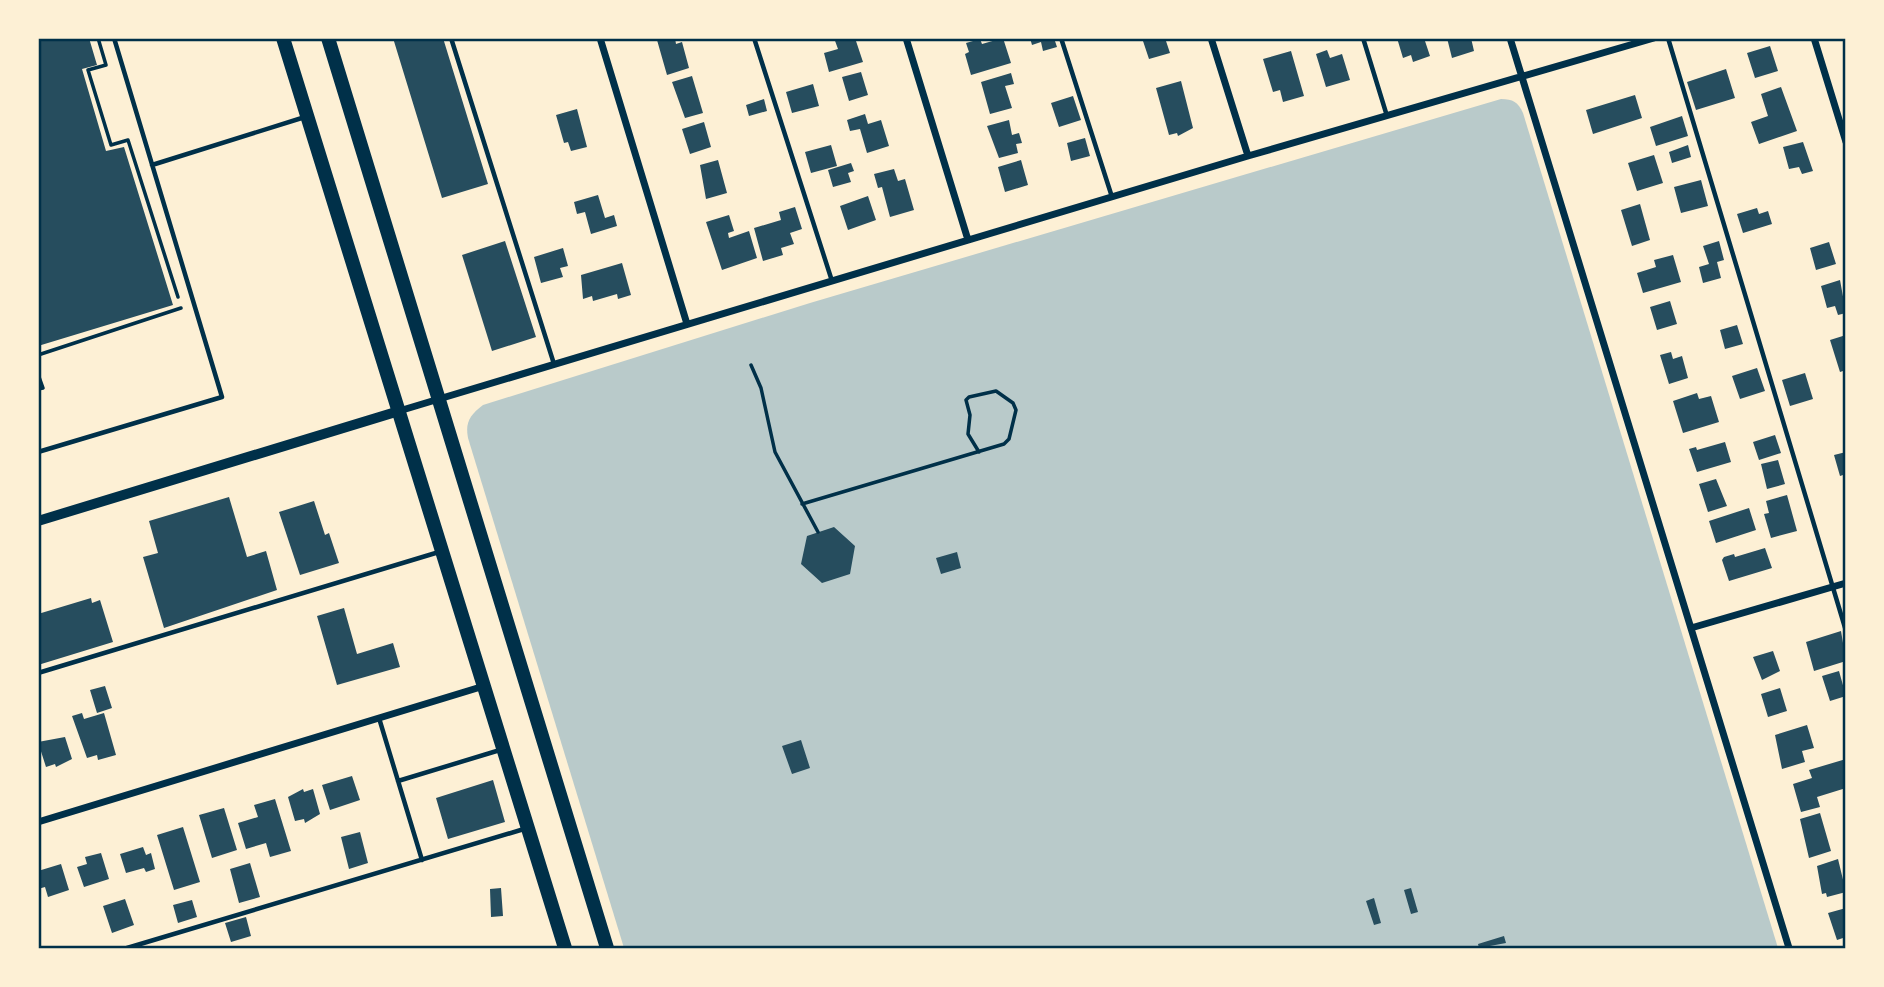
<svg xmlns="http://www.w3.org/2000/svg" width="1884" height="987" viewBox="0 0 1884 987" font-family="Lato,sans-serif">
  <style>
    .green { fill: #b9caca }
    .building { fill: #264d5e }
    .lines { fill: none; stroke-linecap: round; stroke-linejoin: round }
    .path { stroke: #003049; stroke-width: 3.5 }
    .service { stroke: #003049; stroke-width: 4.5 }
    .minor { stroke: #003049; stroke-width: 7 }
    .tertiary { stroke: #003049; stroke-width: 10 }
    .primary { stroke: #003049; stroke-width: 14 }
    .neatline { fill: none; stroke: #003049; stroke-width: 2.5 }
  </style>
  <rect width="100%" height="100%" fill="#fdf0d5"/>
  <!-- green -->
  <path class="green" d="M1501 99C1513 99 1518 102 1523 113L1778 948H624L468 438C465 422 470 415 483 405L810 303Z"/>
  <!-- building -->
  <path class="building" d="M38 38H89L97 65 82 69 106 151 124 147 173 305 38 346Z
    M393 38H443L488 184 442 198Z
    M675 38 676 44 682 42 689 68 667 75 657 40Z
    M834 38H855L863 62 829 72 824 53 838 49Z
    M1003 38 1011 63 971 75 965 54 969 52 966 43 980 39 982 44Z
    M1030 38H1054L1057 47 1043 51 1041 42 1032 45Z
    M1142 38H1165L1170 53 1149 59Z
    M1397 38H1424L1430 56 1413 62 1411 55 1403 58Z
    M1447 38H1471L1474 51 1452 58Z
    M1770 46 1778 71 1755 78 1747 53Z
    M1327 50 1330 58 1342 54 1350 80 1326 87 1316 54Z
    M1291 51 1304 96 1283 102 1280 90 1273 92 1263 59Z
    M1726 69 1735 98 1696 110 1687 82Z
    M861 72 868 95 849 101 842 77Z
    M1011 73 1014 84 1005 86 1012 108 990 114 981 82Z
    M692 76 703 113 685 118 672 82Z
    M1181 81 1193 128 1178 136 1177 133 1169 135 1156 88Z
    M813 84 819 106 792 113 786 92Z
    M1781 87 1797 131 1759 144 1751 122 1768 116 1761 94Z
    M1635 95 1642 118 1593 134 1586 110Z
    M1073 96 1081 120 1059 127 1051 103Z
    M764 99 767 111 749 116 746 105Z
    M577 109 587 147 571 151 568 142 564 143 556 115Z
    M865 114 868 124 881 120 889 146 867 153 860 129 850 131 847 120Z
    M1682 116 1688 136 1656 146 1650 127Z
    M1009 120 1012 135 1019 133 1022 143 1016 144 1018 153 999 158 987 126Z
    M704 122 711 147 690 154 682 129Z
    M1085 138 1090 156 1071 161 1067 143Z
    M1803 142 1813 171 1802 174 1799 167 1789 169 1783 147Z
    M831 145 837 166 811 173 805 152Z
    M1688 145 1691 157 1672 163 1669 152Z
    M1654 155 1663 183 1637 191 1628 163Z
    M718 160 727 193 706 199 700 165Z
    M1021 160 1028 185 1005 192 998 167Z
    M851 163 854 171 848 173 851 182 833 187 828 170Z
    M894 169 898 181 905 179 914 210 890 217 882 187 878 188 874 174Z
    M1701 180 1708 206 1681 213 1674 187Z
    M598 195 605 218 614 215 617 226 591 234 585 212 577 214 574 202Z
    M868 196 876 220 848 230 840 206Z
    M1640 204 1650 240 1632 246 1621 210Z
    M795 207 802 229 790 233 794 244 781 248 783 255 763 261 754 228 781 220 779 212Z
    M1757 208 1759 214 1768 211 1772 224 1743 233 1737 214Z
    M729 215 734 231 728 233 729 238 749 231 757 258 722 270 706 222Z
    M505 241 536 337 492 351 462 255Z
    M1719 241 1724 260 1717 262 1721 278 1703 283 1699 267 1709 264 1703 246Z
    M1829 242 1836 264 1816 270 1810 248Z
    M563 248 568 266 560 268 563 277 541 283 534 257Z
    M1673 255 1681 282 1643 293 1637 273 1656 267 1654 260Z
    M622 263 631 295 618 299 617 294 593 301 592 296 583 299 581 275Z
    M1840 280 1846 313 1838 315 1835 306 1827 308 1821 286Z
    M1670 301 1677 324 1657 330 1650 307Z
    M1737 325 1743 344 1725 349 1720 330Z
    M1846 335V370L1840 372 1830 340Z
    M1671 352 1673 359 1682 356 1688 378 1669 384 1660 355Z
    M1757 368 1765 391 1740 399 1732 376Z
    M1805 373 1813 399 1790 406 1782 380Z
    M1697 393 1699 399 1711 396 1719 422 1683 433 1673 401Z
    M1775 435 1781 453 1759 460 1753 442Z
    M1725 442 1731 462 1697 472 1689 449 1696 447 1697 450Z
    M1846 452V474L1840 476 1834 455Z
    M1778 460 1785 484 1767 489 1761 464Z
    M1716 479 1727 506 1708 512 1699 484Z
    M1787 495 1797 531 1771 538 1764 514 1769 513 1766 501Z
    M229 497 247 557 266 551 277 590 164 628 143 557 158 553 149 521Z
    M314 501 325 535 329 533 339 563 300 575 279 512Z
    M1749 508 1756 530 1716 543 1709 521Z
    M834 527 855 546 850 574 822 583 801 564 807 536Z
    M1765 548 1772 568 1729 581 1722 560 1724 557 1734 554 1735 557Z
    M957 552 961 568 941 574 936 558Z
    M91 598 92 603 100 600 113 642 38 665V614Z
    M344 608 357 654 393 643 400 667 337 685 317 616Z
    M1841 631 1846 661 1814 671 1806 642Z
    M1773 651 1780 671 1762 680 1753 657Z
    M1839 671 1846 696 1830 701 1822 676Z
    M105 686 112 708 97 713 90 690Z
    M1780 688 1787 711 1768 717 1761 694Z
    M82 713 84 719 104 713 116 755 98 760 97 755 87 758 72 716Z
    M1807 725 1814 748 1802 751 1805 762 1782 769 1775 735Z
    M65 737 72 759 56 767 55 764 46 767 38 742Z
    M801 740 810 768 792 774 782 746Z
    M1846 759V788L1817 797 1820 807 1801 812 1793 784 1812 778 1809 770Z
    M352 776 360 800 330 810 322 785Z
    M493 780 505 822 448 839 436 798Z
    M303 789 304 792 313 789 320 814 305 823 304 819 295 821 288 797Z
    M275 799 291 851 270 857 266 843 246 849 238 823 258 817 254 805Z
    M224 808 237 850 212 858 199 815Z
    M1820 813 1831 851 1809 858 1800 819Z
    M183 827 200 882 174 890 157 835Z
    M360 832 368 863 349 869 341 837Z
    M143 847 146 855 151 853 155 869 146 872 144 868 126 873 120 854Z
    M101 853 109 879 84 887 77 867 87 864 85 857Z
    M1838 859 1846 892 1827 897 1826 893 1822 894 1817 866Z
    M250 863 260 897 239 903 230 869Z
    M61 864 69 890 48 897 45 887 38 889V871Z
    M501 888 503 916 491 917 490 889Z
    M1411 888 1418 912 1411 914 1404 890Z
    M1374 898 1381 923 1374 925 1366 901Z
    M125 899 134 925 112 933 103 906Z
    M192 900 197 917 178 923 173 905Z
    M1846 908V937L1837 940 1828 913Z
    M246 917 251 936 231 942 225 923Z
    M1504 936 1506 943 1479 948 1478 944Z"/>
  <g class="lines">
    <!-- path -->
    <path class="path" d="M98 38 106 65 88 70 111 145 128 140 178 297
      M38 355 181 308
      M751 365 761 388 775 452 818 532
      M38 374 43 388 38 389
      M802 504 1004 444 1009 439 1016 410 1013 403 996 391 969 397 966 400 970 415 968 434 979 452"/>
    <!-- service -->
    <path class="service" d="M451 38 554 364
      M754 38 832 281
      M1061 38 1112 197
      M1363 38 1387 116
      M1668 38 1846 631
      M152 165 305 117
      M38 452 222 397 114 38
      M38 673 439 552
      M379 718 422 860
      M398 781 500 750
      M127 948 524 829"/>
    <!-- minor -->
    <path class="minor" d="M600 38 687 324
      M906 38 968 240
      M1211 38 1248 156
      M1510 38 1789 948
      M1814 38 1846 142
      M399 411 1248 156 1654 38
      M1691 628 1846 583
      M38 822 484 686"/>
    <!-- tertiary -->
    <path class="tertiary" d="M38 521 399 411"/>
    <!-- primary -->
    <path class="primary" d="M283 38 565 948
      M328 38 607 948"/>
  </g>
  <!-- border -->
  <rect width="1884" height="987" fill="none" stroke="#fdf0d5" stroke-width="80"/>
  <rect x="40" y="40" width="1804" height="907" class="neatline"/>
</svg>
